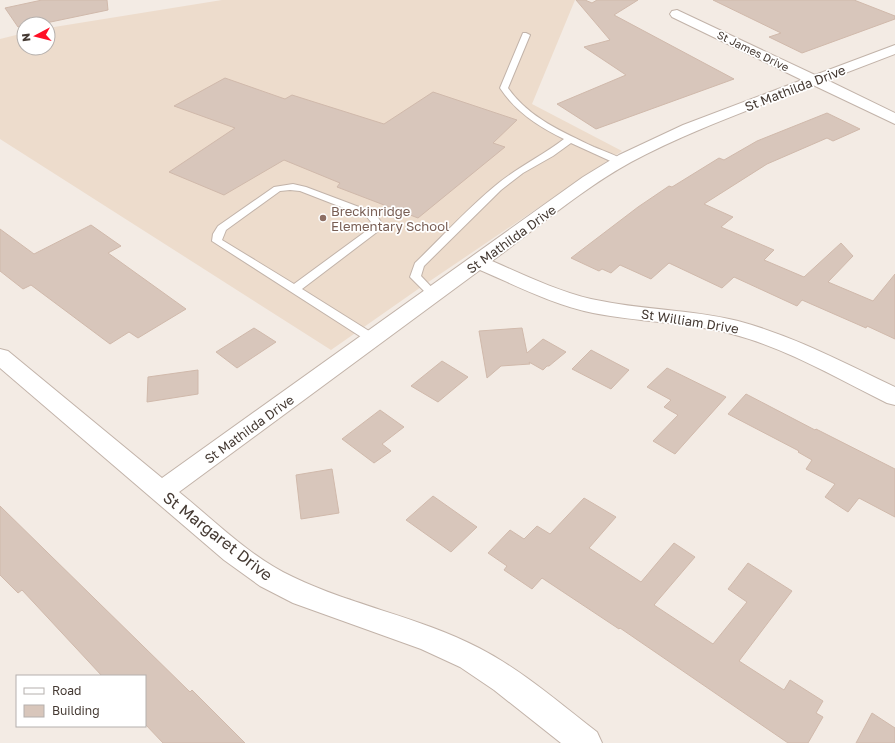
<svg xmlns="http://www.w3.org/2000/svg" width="895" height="743" viewBox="0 0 895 743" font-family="'Golos Text',sans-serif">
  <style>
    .education { fill: #eddccc }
    .building { fill: #d8c6bb; stroke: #d0b9ab }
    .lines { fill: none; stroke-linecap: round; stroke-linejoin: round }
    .lane-casing { stroke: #c2b3a9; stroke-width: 2 }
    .street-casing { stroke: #c2b3a9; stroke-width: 2 }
    .lane { fill: #fff; fill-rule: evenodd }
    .street { fill: #fff; fill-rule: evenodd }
    .education-dot { fill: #8d6e63; stroke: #fff; stroke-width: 1.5 }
    .labels { text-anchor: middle; stroke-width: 3.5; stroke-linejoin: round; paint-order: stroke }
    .far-street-label { font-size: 11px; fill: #453a33; stroke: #fff }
    .street-label { font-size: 13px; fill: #453a33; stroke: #fff }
    .education-label { font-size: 13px; fill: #785e54; stroke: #fff; text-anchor: start }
    .near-street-label { font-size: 16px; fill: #453a33; stroke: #fff }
  </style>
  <rect width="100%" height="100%" fill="#f3ebe4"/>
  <!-- education -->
  <path class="education" d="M222 0H575L532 104 622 151 424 285 331 350 0 139V39L24 33V48H48V28Z"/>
  <!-- building -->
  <path class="building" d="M42 0H107L108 10 41 24H24V26L18 27 5 8Z
    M576 0H585L592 3 597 0H638L614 15 734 79 596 129 557 104 626 75 584 47 610 40Z
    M713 0H854L895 16V19L802 53 769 37 781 33Z
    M225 78 285 99 292 95 384 124 433 92 517 120 493 143 505 147 418 218 337 187 340 183 284 160 224 195 169 172 235 128 174 106Z
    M827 113 860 129 833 141 827 138 767 164 704 204 733 217 721 227 774 250 764 260 804 277 841 243 853 256 828 282 873 301 895 274V339L867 326 866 328 802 300 797 306 734 277 722 288 669 263 651 279 620 265 611 273 602 269 599 271 571 258 638 207 669 186 672 187 719 158 724 160 757 141Z
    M91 225 121 246 108 253 186 309 138 338 129 332 110 344 31 285 23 289 0 271V229L34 254Z
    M254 328 276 342 237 368 216 352Z
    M522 328 527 353 543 339 566 352 549 366H547L543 370 529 362 530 364 501 366 487 378 479 331Z
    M591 350 629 370 611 389 572 369Z
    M442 361 468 377 438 402 411 386Z
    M667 368 726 397 675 454 653 441 678 415 664 407 671 400 647 387Z
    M198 370V394L147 402 148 377Z
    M746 394 815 430 816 429 895 469V517L859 498 848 512 825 497 835 484 806 469 812 460 798 452 799 451 728 414Z
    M380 410 404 427 382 444 391 451 374 463 342 439Z
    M332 469 339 513 301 519 296 475Z
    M433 496 477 527 451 552 406 520Z
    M584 498 616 517 589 548 641 582 674 543 695 557 654 605 713 644 747 602 728 589 748 563 792 591 739 661 784 690 790 680 823 701 816 713 823 717 808 743H788L620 628 619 629 542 578 532 589 504 570 507 566 488 553 510 530 524 539 537 526 550 534Z
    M0 506 190 692 192 690 245 743H163L145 724V676H102L22 590 18 593 0 575Z
    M872 713 895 728V743H856Z"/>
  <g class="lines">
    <!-- lane casing -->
    <g class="lane-casing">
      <path id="lane" d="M523 33H526L530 35 508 88C529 118 563 132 594 147 603 151 618 155 625 162L620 165 617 164 571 143 553 156 523 173 501 190 424 266 421 276 439 295 438 297H430L410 277 415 263C442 237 467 209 495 186 516 168 542 156 564 139 538 126 516 112 500 88Z
        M293 184 306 187 375 213 381 222 377 232 302 289 377 336 379 339 377 342H369L212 241 213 234 218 226 274 187ZM290 190 300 191 367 217 371 222 369 229 294 284 222 240 226 230 280 191Z"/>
    </g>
    <!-- street casing -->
    <g class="street-casing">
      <path id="street" d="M677 10 815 75 895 45V54L827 80 895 113V124L813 85C752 109 689 131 631 162 582 189 538 227 492 261 524 275 557 291 591 299 640 310 690 309 738 321 794 336 844 363 895 387V405L887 403C837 378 786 348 732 334 687 322 639 322 593 313 554 305 517 286 480 270L179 492C215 521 250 557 293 577 353 606 420 617 479 648 522 670 559 703 597 732L602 743H561L494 690 460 667 421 649 293 603 260 586 224 560 0 368V349L8 351 162 478 583 177 619 155 683 125 802 80 672 17 670 14 672 11Z"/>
    </g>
    <!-- lane -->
    <use href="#lane" class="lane"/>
    <!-- street -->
    <use href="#street" class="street"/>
  </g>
  <!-- markers -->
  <circle class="education-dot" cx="323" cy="218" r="4"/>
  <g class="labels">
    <!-- far-street labels -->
    <g class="far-street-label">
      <text transform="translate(753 51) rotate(26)" y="4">St James Drive</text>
    </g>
    <!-- street labels -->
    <g class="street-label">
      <text transform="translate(795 88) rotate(-21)" y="5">St Mathilda Drive</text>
      <text transform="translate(511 239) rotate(-36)" y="5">St Mathilda Drive</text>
      <text transform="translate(690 321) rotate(9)" y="5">St William Drive</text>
      <text transform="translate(249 429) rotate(-36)" y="5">St Mathilda Drive</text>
    </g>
    <!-- education labels -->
    <g class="education-label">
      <text x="331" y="216">Breckinridge<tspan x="331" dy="15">Elementary School</tspan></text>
    </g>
    <!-- near-street labels -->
    <g class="near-street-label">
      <text transform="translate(218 536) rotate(38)" y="6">St Margaret Drive</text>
    </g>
  </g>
  <!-- legend -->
  <rect x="16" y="675" width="130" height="52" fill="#ffffff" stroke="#b5b0ad"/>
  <rect x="24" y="688" width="20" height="6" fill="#ffffff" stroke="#b5b0ad"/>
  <text x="52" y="695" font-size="12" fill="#453a33">Road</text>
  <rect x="24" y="705" width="20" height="12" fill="#d8c6bb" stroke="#b5b0ad"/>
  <text x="52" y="715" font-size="12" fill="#453a33">Building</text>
  <!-- north arrow -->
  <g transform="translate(36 36) rotate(263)"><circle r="19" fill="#ffffff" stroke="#b5b0ad"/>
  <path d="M0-3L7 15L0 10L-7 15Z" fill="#ff0f25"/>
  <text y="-6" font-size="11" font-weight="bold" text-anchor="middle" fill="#453a33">N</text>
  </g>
</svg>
